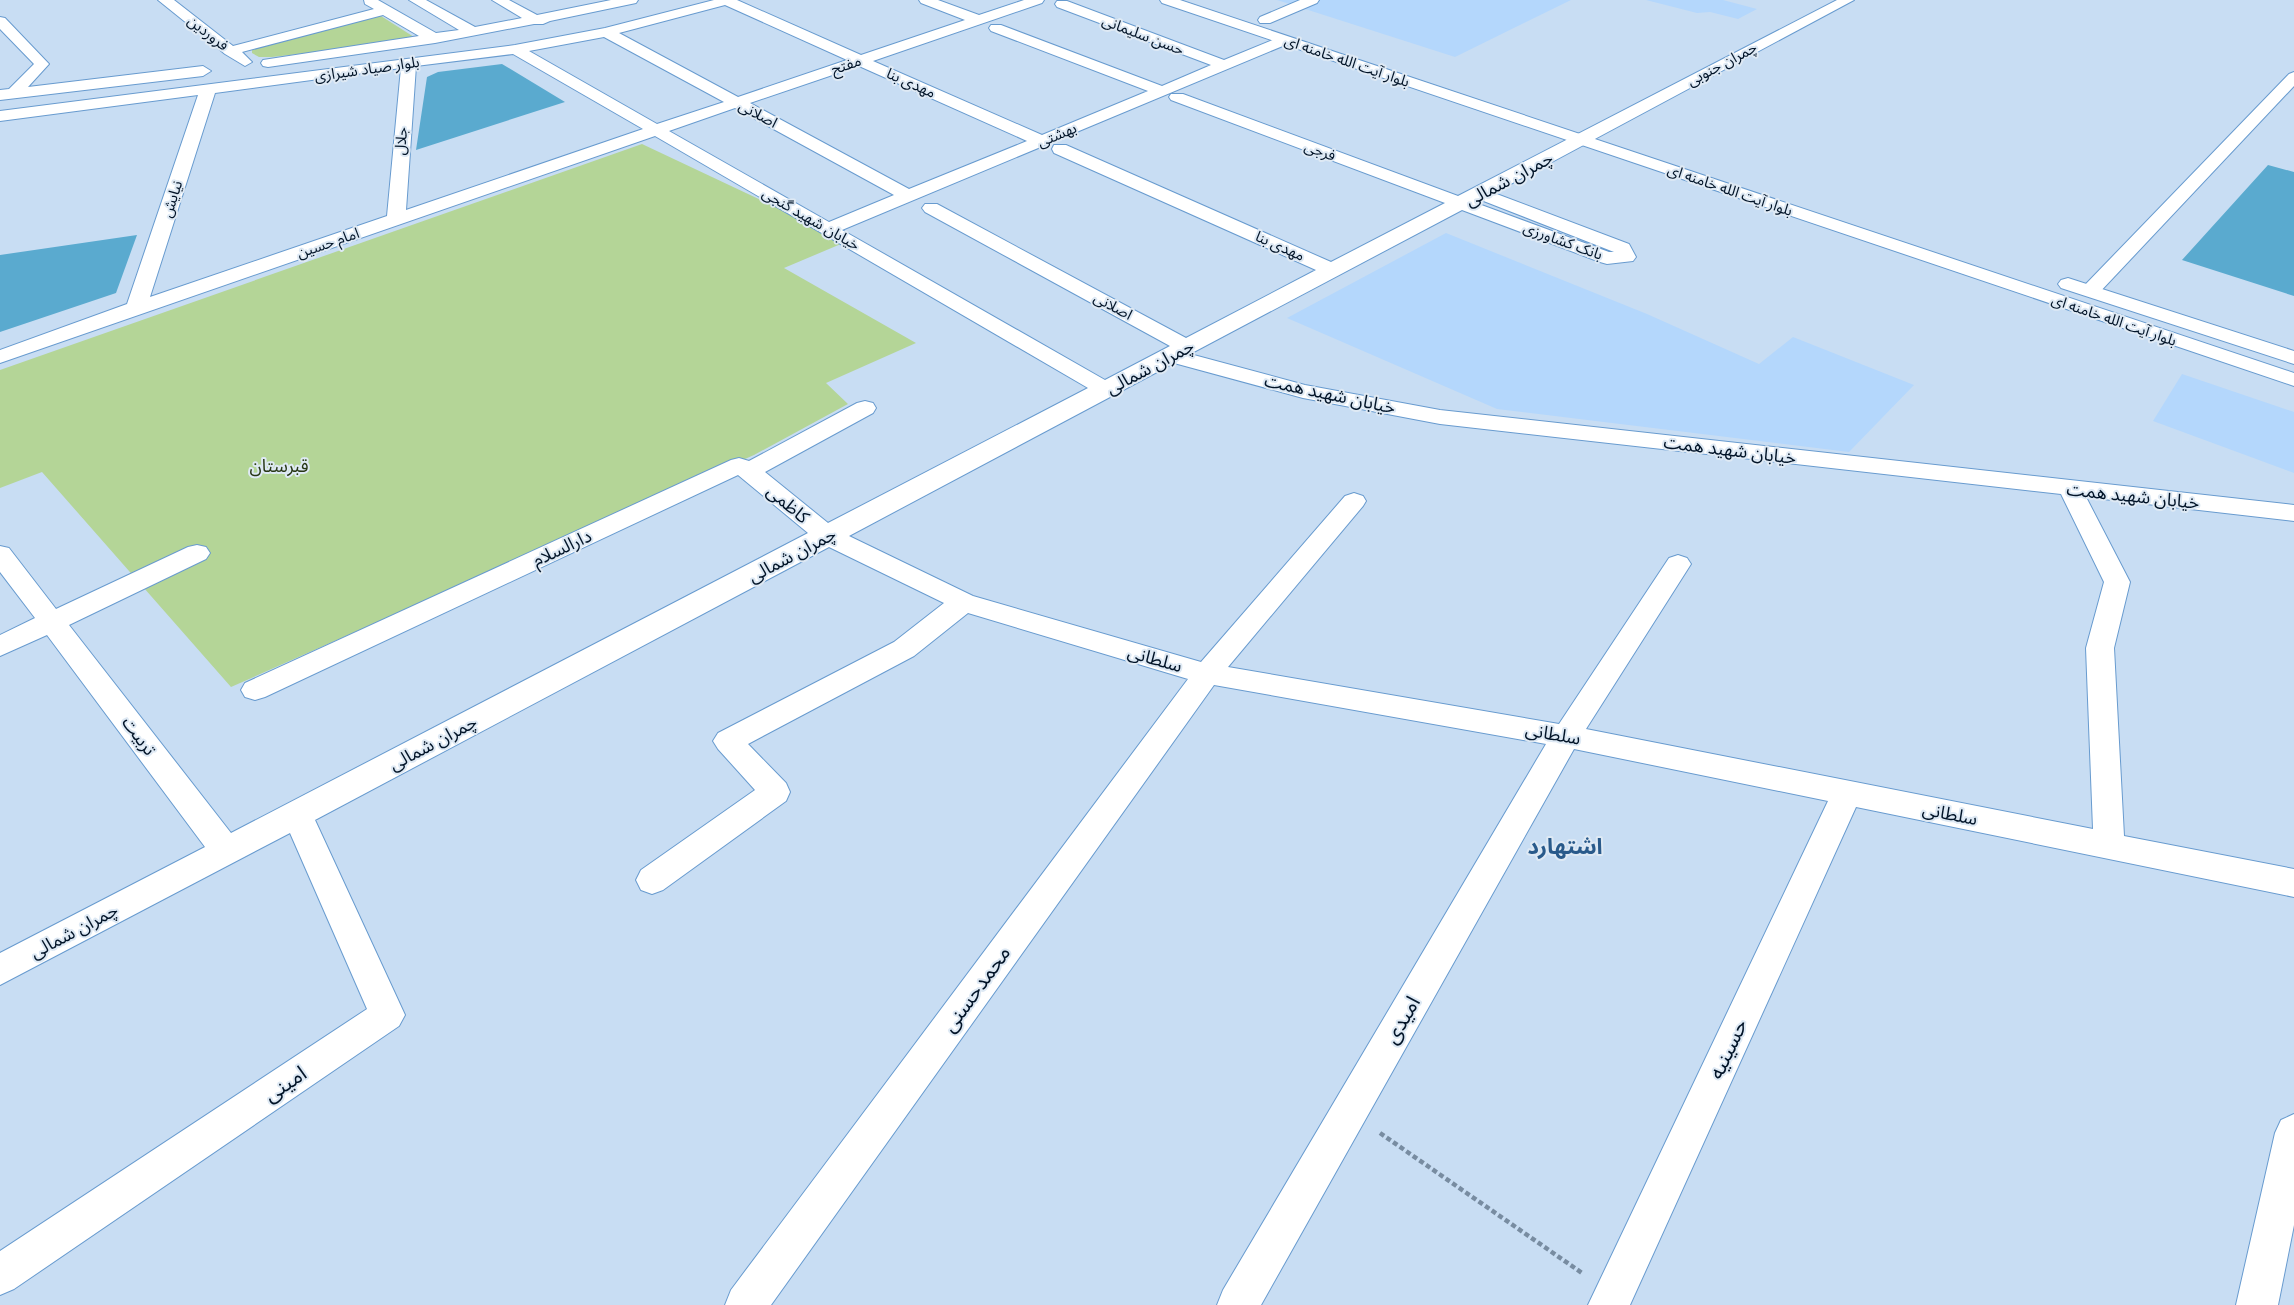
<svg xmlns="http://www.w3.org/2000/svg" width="2294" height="1305" viewBox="0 0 2294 1305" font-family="Karla,'Noto Sans Arabic',sans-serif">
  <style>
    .built { fill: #b4d7fc }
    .green { fill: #b4d597 }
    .building { fill: #5aaacf }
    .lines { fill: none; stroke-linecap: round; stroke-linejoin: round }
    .minor-casing { stroke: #689bcf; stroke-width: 2 }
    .major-casing { stroke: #689bcf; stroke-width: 2 }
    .path { stroke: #788ca1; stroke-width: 4.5; stroke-dasharray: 5 3; stroke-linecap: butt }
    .minor { fill: #fff; fill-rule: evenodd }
    .major { fill: #fff; fill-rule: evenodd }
    .labels { text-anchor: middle; stroke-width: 4; stroke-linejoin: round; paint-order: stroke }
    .far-street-label { font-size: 15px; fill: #021428; stroke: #dee9f4 }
    .street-label { font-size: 18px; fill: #021428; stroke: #dee9f4 }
    .park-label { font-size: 18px; fill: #273715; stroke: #dee9f4 }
    .near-street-label { font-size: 21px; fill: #021428; stroke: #dee9f4 }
    .district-label { font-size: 22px; font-weight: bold; fill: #295a8b; stroke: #dee9f4 }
  </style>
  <rect width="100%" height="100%" fill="#c8ddf3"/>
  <!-- built -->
  <path class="built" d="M1277 0H1571L1455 57Z
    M1646 0H1723L1757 9 1738 19 1710 12 1697 13Z
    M1446 233 1647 314 1759 364 1793 337 1914 385 1849 452 1497 409 1287 318Z
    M2182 374 2294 412V473L2153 421Z"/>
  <!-- green -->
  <path class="green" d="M381 16 414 37 406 42 272 57H259L252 53V49L261 45Z
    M642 144 848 241 784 268 916 343 826 383 848 404 754 455 231 687 42 472 0 488V370Z"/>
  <!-- building -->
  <path class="building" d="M502 64 565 102 416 150 427 77 438 72Z
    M2268 165 2294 172V296L2182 260Z
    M137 235 116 293 0 332V255Z"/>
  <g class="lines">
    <!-- minor casing -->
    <g class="minor-casing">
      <path id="minor" d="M158 0H174L233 46 374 9 365 4 364 0H378L436 33 459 30 409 0H426L475 27 522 18 492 0H509L537 15 611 0H638L636 3 550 21 543 24H534L435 43 268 67 263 66 261 63 263 60 419 36 383 15 242 52 252 62 245 66 225 54Z
        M714 0H737L861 55 965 20 921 3 919 0H938L979 15 1024 0H1044L1042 3 873 61 1042 135 1148 91 991 31 989 28 991 25H1001L1162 86 1211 65 1057 7 1055 4 1057 1H1067L1224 60 1280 37H1290L1292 40 1290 43 842 230 1105 380 1170 346 925 212 922 208 925 204H937L1186 338 1316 270 1054 153 1052 149 1054 145H1066L1331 262 1445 203 1171 100 1169 97 1171 94H1183L1458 196 1837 0H1854L1494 193 1629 244 1636 257 1633 261 1607 264 1600 262 1462 210 1190 354 1305 385 1440 410 2294 505V521L2086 497 2130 582 2114 648 2124 836 2294 869V897L1856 807 1630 1305H1588L1828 801 1574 749 1261 1305H1217L1223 1290 1546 744 1214 685 771 1305H725L731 1290 1188 679 968 613 914 656 748 744 786 783 790 792 786 801 663 890 652 894 641 890 636 880 641 870 755 790 718 749 713 741 718 733 894 642 944 603 829 547 315 820 405 1015 399 1026 14 1289 0 1295V1251L367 1009 290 833 0 985V953L205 847 47 635 0 656V635L35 618 0 572V546L9 548 56 609 188 547 197 545 206 547 210 553 206 559 69 625 231 833 808 533 738 475 265 697 255 700 245 697 241 690 245 683 731 460 739 458 749 461 857 403 865 401 873 403 876 408 873 413 765 472 828 523 1088 388 655 136 0 363V350L127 304 198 95 0 121V111L515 45 605 28ZM725 5 847 60 738 97 619 33ZM604 37 724 102 657 124 529 51ZM513 54 643 129 406 210 416 66ZM859 66 1027 141 909 189 750 103ZM401 68 387 216 150 297 215 93ZM735 108 894 195 829 222 669 131ZM1481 200 1614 252H1609L1476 203ZM1174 363 1303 398 1440 424 2061 494 2104 582 2086 648 2093 829 1586 729 1691 564 1687 558 1678 555 1669 558 1559 724 1228 667 1363 506 1366 501 1363 496 1354 493 1345 496 1201 662 973 596 849 536Z
        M1300 0H1319L1317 3 1270 23H1260L1258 20 1260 17Z
        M0 17 5 18 49 64 28 87 203 66 211 71 203 76 0 100V90L9 89 34 64 0 29Z
        M2294 72V86L2097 295H2083L2080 291 2083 287 2289 74Z
        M2294 1114V1225L2278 1305H2236L2275 1133 2281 1120Z"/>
    </g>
    <!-- major casing -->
    <g class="major-casing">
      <path id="major" d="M1160 0H1180L2294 373V386L1162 3Z
        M2068 278 2294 351V364L2061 288 2058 284 2061 280Z"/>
    </g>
    <!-- path -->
    <path class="path" d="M1380 1133 1582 1273"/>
    <!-- minor -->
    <use href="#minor" class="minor"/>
    <!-- major -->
    <use href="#major" class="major"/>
  </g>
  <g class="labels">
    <!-- far-street labels -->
    <g class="far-street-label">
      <text transform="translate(208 33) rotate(38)" y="5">فروردین</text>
      <text transform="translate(1143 35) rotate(21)" y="5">حسن سلیمانی</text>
      <text transform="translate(1347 61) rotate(19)" y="5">بلوار آیت الله خامنه ای</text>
      <text transform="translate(1722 64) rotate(-28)" y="5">چمران جنوبی</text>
      <text transform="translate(846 65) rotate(-19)" y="5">مفتح</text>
      <text transform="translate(367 69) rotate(-8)" y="5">بلوار صیاد شیرازی</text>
      <text transform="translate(911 83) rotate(24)" y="5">مهدی بنا</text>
      <text transform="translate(758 114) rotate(28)" y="5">اصلانی</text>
      <text transform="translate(1057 135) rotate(-23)" y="5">بهشتی</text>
      <text transform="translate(401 141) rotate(-85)" y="5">جلال</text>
      <text transform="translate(1320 151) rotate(20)" y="5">فرجی</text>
      <text transform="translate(1730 190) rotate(19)" y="5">بلوار آیت الله خامنه ای</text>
      <text transform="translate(172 199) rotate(-72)" y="5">نیایش</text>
      <text transform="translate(811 219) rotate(30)" y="5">خیابان شهید گنجی</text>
      <text transform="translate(1563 241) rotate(20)" y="5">بانک کشاورزی</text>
      <text transform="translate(328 243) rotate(-19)" y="5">امام حسین</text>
      <text transform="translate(1280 246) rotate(24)" y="5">مهدی بنا</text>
      <text transform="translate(1113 306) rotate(28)" y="5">اصلانی</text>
      <text transform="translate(2114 320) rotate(19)" y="5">بلوار آیت الله خامنه ای</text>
    </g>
    <!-- street labels -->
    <g class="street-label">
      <text transform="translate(1509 179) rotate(-28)" y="6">چمران شمالی</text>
      <text transform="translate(1150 367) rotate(-28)" y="6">چمران شمالی</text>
      <text transform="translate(1330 394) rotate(12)" y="6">خیابان شهید همت</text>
      <text transform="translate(1730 450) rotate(7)" y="6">خیابان شهید همت</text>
      <text transform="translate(2133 496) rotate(6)" y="6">خیابان شهید همت</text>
      <text transform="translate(788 504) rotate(40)" y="6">کاظمی</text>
      <text transform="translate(562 548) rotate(-25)" y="6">دارالسلام</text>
      <text transform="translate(792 555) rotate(-28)" y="6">چمران شمالی</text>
      <text transform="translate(1155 659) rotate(16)" y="6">سلطانی</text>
      <text transform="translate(1553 734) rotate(10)" y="6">سلطانی</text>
      <text transform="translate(139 736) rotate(53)" y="6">تربیت</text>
      <text transform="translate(433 743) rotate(-28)" y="6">چمران شمالی</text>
      <text transform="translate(1950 814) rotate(11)" y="6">سلطانی</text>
      <text transform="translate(74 931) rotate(-28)" y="6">چمران شمالی</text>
    </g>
    <!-- park labels -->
    <g class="park-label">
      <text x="279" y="472">قبرستان</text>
    </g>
    <!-- near-street labels -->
    <g class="near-street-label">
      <text transform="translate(976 989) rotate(-54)" y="7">محمدحسنی</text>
      <text transform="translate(1402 1020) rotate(-60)" y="7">امیدی</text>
      <text transform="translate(1728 1049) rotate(-65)" y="7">حسینیه</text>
      <text transform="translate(285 1084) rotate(-34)" y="7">امینی</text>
    </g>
    <!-- district labels -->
    <g class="district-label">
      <text x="1565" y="854">اشتهارد</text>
    </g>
  </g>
</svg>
